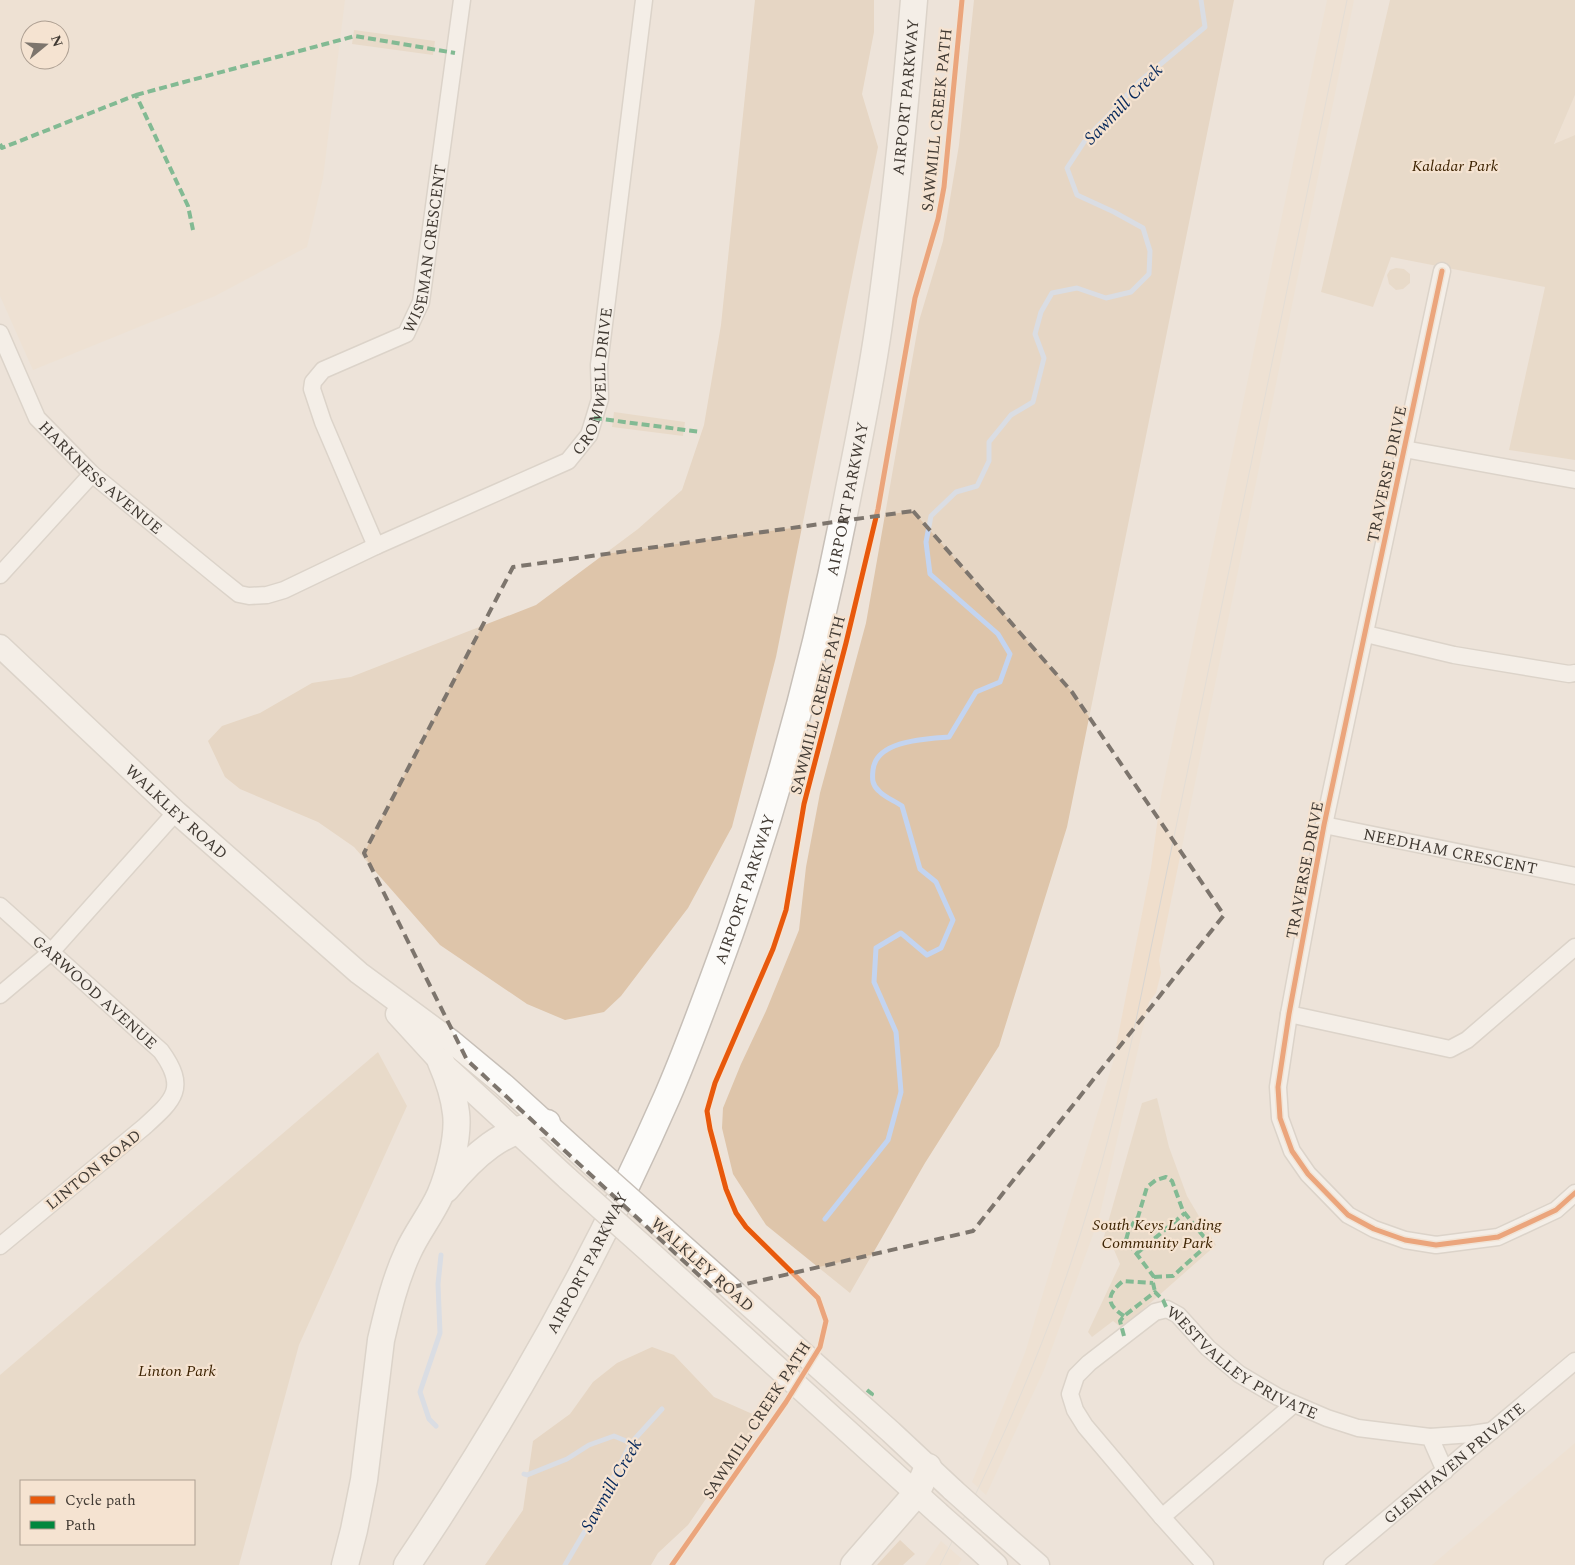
<svg xmlns="http://www.w3.org/2000/svg" width="1575" height="1565" viewBox="0 0 1575 1565" font-family="Spectral,serif">
  <style>
    .built { fill: #efdecc; fill-rule: evenodd }
    .green { fill: #e3ceb7; fill-rule: evenodd }
    .forest { fill: #dec5aa }
    .lines { fill: none; stroke-linecap: round; stroke-linejoin: round }
    .stream { stroke: #c3d4f0; stroke-width: 5 }
    .minor-casing { stroke: #c7bfb7; stroke-width: 19 }
    .secondary-casing { stroke: #c7bfb7; stroke-width: 25 }
    .trunk-casing { stroke: #c7bfb7; stroke-width: 29 }
    .minor { stroke: #fcfbf9; stroke-width: 16 }
    .secondary { stroke: #fcfbf9; stroke-width: 22 }
    .trunk { stroke: #fcfbf9; stroke-width: 26 }
    .tram { stroke: #d8d5d1; stroke-width: 1 }
    .secondary-bridge-casing { stroke: #c7bfb7; stroke-width: 25; stroke-linecap: butt }
    .secondary-bridge { stroke: #fcfbf9; stroke-width: 22 }
    .quiet { stroke: #00873e; stroke-width: 4; stroke-dasharray: 8 4; stroke-linecap: butt }
    .cycleway-casing { stroke: #f5e3d1; stroke-width: 8 }
    .cycleway { stroke: #e8590c; stroke-width: 5 }
    .marked { fill: none; stroke: #7d756d; stroke-width: 4; stroke-dasharray: 10 6; stroke-linejoin: round }
    .labels { text-anchor: middle; stroke-width: 4.5; stroke-linejoin: round; paint-order: stroke }
    .street-label { font-size: 16px; fill: #413a33; stroke: #f5e3d1 }
    .park-label { font-size: 16px; font-style: italic; fill: #3e2403; stroke: #f5e3d1 }
    .water-label { font-size: 18px; font-style: italic; fill: #06285b; stroke: #f5e3d1 }
  </style>
  <rect width="100%" height="100%" fill="#ede3d9"/>
  <!-- built -->
  <path class="built" d="M0 0H345L323 178 307 247 215 296 33 370 0 296ZM30 30H60V60H30Z
    M1327 0H1354L1159 960 1161 973 1156 993 1149 1002 1099 1218 1044 1370 986 1495 972 1482 1025 1353 1113 1062 1151 868 1161 796Z
    M1575 95V135L1554 145Z
    M1575 1443V1565H1432Z
    M941 1541 962 1559 958 1565H925Z"/>
  <!-- green -->
  <path class="green" d="M1390 0H1575V95L1554 144 1575 135V460L1509 450 1545 287 1391 257 1373 307 1321 292Z
    M354 30 435 41 433 55 352 44Z
    M1396 268 1404 269 1410 274V283L1403 289 1396 290 1389 284 1387 275 1390 270Z
    M614 412 685 422 683 436 612 427Z
    M378 1052 407 1106 299 1345 239 1565H0V1375ZM21 1481H194V1544H21Z
    M1157 1098 1169 1147 1187 1196 1216 1245 1122 1328 1113 1321 1092 1337 1088 1332 1120 1264 1112 1245 1103 1240 1142 1103Z"/>
  <!-- forest -->
  <path class="forest" d="M755 0H874V32L862 94 878 147 776 657 732 827 688 908 621 996 604 1012 565 1020 527 1004 440 945 354 847 318 822 240 789 225 777 208 741 222 726 260 713 312 683 351 677 536 605 638 529 682 490 704 425 721 325Z
    M974 0H1234L1067 827 999 1046 925 1163 850 1293 766 1225 733 1174 722 1128 723 1108 741 1064 766 1011 799 930 806 867 820 793 866 623 919 321 943 241 959 145Z
    M652 1347 674 1355 714 1397 757 1416 755 1427 688 1525 658 1553 651 1565H485L523 1510 533 1441 570 1414 593 1382 617 1363Z
    M900 1540 915 1554 903 1565H877Z"/>
  <g class="lines">
    <!-- stream -->
    <path class="stream" d="M825 1219 888 1140 901 1092 896 1032 874 982 876 948 901 933 927 955 941 948 953 920 936 882 920 869 902 806C895 801 884 797 879 791 872 785 872 779 873 770 876 740 927 739 949 737L976 692 1000 682 1010 654 998 634 930 574 926 542 931 516 956 492 977 486 989 461V442L1011 415 1033 402 1044 358 1035 334 1041 312 1052 293 1077 288 1106 298 1131 292 1149 274 1150 251 1143 228 1114 212 1077 195 1067 168 1088 136 1109 115 1139 82 1205 27 1201 0
      M436 1426 429 1419 420 1392 440 1333 438 1284 441 1255
      M524 1474 527 1475 567 1459 589 1445 614 1436 631 1443
      M565 1565 592 1519 631 1443 662 1409"/>
    <!-- minor casing -->
    <g class="minor-casing">
      <g id="minor">
        <path d="M1442 271 1324 825 1289 1014 1278 1087 1280 1118 1292 1151 1308 1174 1348 1215 1374 1229 1405 1240 1436 1245 1498 1237 1556 1210 1575 1193"/>
        <path id="s1" d="M0 333 37 418 92 474 219 578 239 594 249 596 267 595 284 590 376 546 568 461 589 435 600 399 599 365 644 0"/>
        <path d="M1404 449 1575 480"/>
        <path id="s2" d="M376 546 323 422 312 389 313 382 323 370 406 334 421 302 462 0"/>
        <path d="M0 575 92 474"/>
        <path d="M1366 634 1454 655 1569 674 1575 673"/>
        <path id="s3" d="M1324 825 1575 876"/>
        <path id="s4" d="M0 906 161 1051C188 1088 174 1100 144 1127L0 1246"/>
        <path d="M0 995 51 952 176 812"/>
        <path d="M1289 1014 1450 1049 1467 1040 1575 947"/>
        <path d="M1430 1437 1472 1434 1492 1431"/>
        <path d="M1162 1517 1294 1404"/>
        <path id="s5" d="M1205 1565 1162 1517 1085 1426 1075 1410 1070 1394 1076 1376 1089 1363 1155 1312 1167 1309 1178 1315 1208 1348 1239 1374 1278 1397 1327 1418 1358 1428 1430 1437 1445 1471"/>
        <path id="s6" d="M1332 1565 1575 1361"/>
      </g>
    </g>
    <!-- secondary casing -->
    <g class="secondary-casing">
      <g id="secondary">
        <path id="s7" d="M0 646 176 812 359 973 451 1041 504 1085 580 1154"/>
        <path d="M397 1014 441 1062 568 1179"/>
        <path d="M664 1229 891 1432 953 1490"/>
        <path d="M652 1254 938 1513"/>
        <path d="M990 1523 1038 1565"/>
        <path d="M973 1544 996 1565"/>
      </g>
    </g>
    <!-- trunk casing -->
    <g class="trunk-casing">
      <g id="trunk">
        <path d="M446 1189C473 1156 503 1128 547 1123"/>
        <path d="M345 1565 354 1530 364 1480 381 1340C388 1310 395 1280 408 1252 417 1232 431 1215 440 1195 449 1174 459 1136 456 1113 454 1095 448 1078 441 1062"/>
        <path id="s8" d="M407 1565C507 1417 595 1261 667 1097 690 1044 710 988 730 933 781 788 820 640 849 489 860 435 871 380 879 324 894 217 905 108 914 0"/>
        <path d="M854 1565 916 1494 928 1467"/>
      </g>
    </g>
    <!-- minor -->
    <use href="#minor" class="minor"/>
    <!-- secondary -->
    <use href="#secondary" class="secondary"/>
    <!-- trunk -->
    <use href="#trunk" class="trunk"/>
    <!-- tram -->
    <path class="tram" d="M940 1565C1000 1450 1052 1330 1089 1206 1107 1148 1121 1089 1134 1030L1347 0"/>
    <!-- secondary-bridge casing -->
    <g class="secondary-bridge-casing">
      <path id="secondary-bridge" d="M580 1154 664 1229
        M568 1179 652 1254
        M953 1490 990 1523
        M938 1513 973 1544"/>
    </g>
    <!-- secondary-bridge -->
    <use href="#secondary-bridge" class="secondary-bridge"/>
    <!-- quiet -->
    <path class="quiet" d="M136 95 355 36 455 53
      M0 144 2 148 136 95 188 206 193 230
      M594 418 701 432
      M1136 1254 1185 1213
      M1154 1277 1173 1276 1205 1247 1204 1237 1183 1211 1172 1181 1166 1177 1156 1180 1147 1187 1138 1217 1129 1229 1126 1240 1154 1277 1153 1283 1155 1292
      M1124 1316C1105 1304 1107 1294 1123 1281L1153 1283
      M1124 1336 1120 1321 1124 1316 1155 1292 1163 1300 1167 1309
      M867 1390 872 1394 870 1397"/>
    <!-- cycleway casing -->
    <g class="cycleway-casing">
      <path id="cycleway" d="M1442 271 1324 825 1289 1014 1278 1087 1280 1118 1292 1151 1308 1174 1348 1215 1374 1229 1405 1240 1436 1245 1498 1237 1556 1210 1575 1193
        M672 1565 786 1402 820 1347 826 1321 818 1298 746 1227 736 1213 726 1189 710 1129 707 1111 715 1083 773 949 786 910 804 804 846 643 878 509 915 298 938 219 944 187 962 0"/>
    </g>
    <!-- cycleway -->
    <use href="#cycleway" class="cycleway"/>
  </g>
  <!-- marked area -->
  <path d="M0 0H1575V1565H0ZM913 511 1072 692 1224 915 973 1231 716 1291 467 1060 364 853 513 567Z" fill="#ede3d9" fill-opacity=".55" fill-rule="evenodd"/>
  <path class="marked" d="M913 511 1072 692 1224 915 973 1231 716 1291 467 1060 364 853 513 567Z"/>
  <g class="labels">
    <!-- street labels -->
    <g class="street-label">
      <text dy="6" stroke="none"><textPath href="#s8" startOffset="1568">AIRPORT PARKWAY</textPath></text>
      <text transform="translate(936 120) rotate(-84)" y="6">SAWMILL CREEK PATH</text>
      <text dy="6" stroke="none"><textPath href="#s2" startOffset="371">WISEMAN CRESCENT</textPath></text>
      <text dy="6" stroke="none"><textPath href="#s1" startOffset="806">CROMWELL DRIVE</textPath></text>
      <text transform="translate(1386 474) rotate(-78)" y="6">TRAVERSE DRIVE</text>
      <text dy="6" stroke="none"><textPath href="#s1" startOffset="180">HARKNESS AVENUE</textPath></text>
      <text dy="6" stroke="none"><textPath href="#s8" startOffset="1162">AIRPORT PARKWAY</textPath></text>
      <text transform="translate(817 705) rotate(-76)" y="6">SAWMILL CREEK PATH</text>
      <text dy="6" stroke="none"><textPath href="#s7" startOffset="242">WALKLEY ROAD</textPath></text>
      <text dy="6" stroke="none"><textPath href="#s3" startOffset="129">NEEDHAM CRESCENT</textPath></text>
      <text transform="translate(1304 870) rotate(-79)" y="6">TRAVERSE DRIVE</text>
      <text dy="6" stroke="none"><textPath href="#s8" startOffset="758">AIRPORT PARKWAY</textPath></text>
      <text dy="6" stroke="none"><textPath href="#s4" startOffset="128">GARWOOD AVENUE</textPath></text>
      <text transform="translate(93 1169) rotate(-39)" y="6">LINTON ROAD</text>
      <text dy="6" stroke="none"><textPath href="#s8" startOffset="352">AIRPORT PARKWAY</textPath></text>
      <text transform="translate(703 1264) rotate(42)" y="6">WALKLEY ROAD</text>
      <text dy="6" stroke="none"><textPath href="#s5" startOffset="446">WESTVALLEY PRIVATE</textPath></text>
      <text transform="translate(756 1420) rotate(-57)" y="6">SAWMILL CREEK PATH</text>
      <text dy="6" stroke="none"><textPath href="#s6" startOffset="159">GLENHAVEN PRIVATE</textPath></text>
    </g>
    <!-- park labels -->
    <g class="park-label">
      <text x="1455" y="171">Kaladar Park</text>
      <text x="1157" y="1230">South Keys Landing<tspan x="1157" dy="18">Community Park</tspan></text>
      <text x="177" y="1376">Linton Park</text>
    </g>
    <!-- water labels -->
    <g class="water-label">
      <text transform="translate(1123 104) rotate(-46)" y="6">Sawmill Creek</text>
      <text transform="translate(611 1485) rotate(-60)" y="6">Sawmill Creek</text>
    </g>
  </g>
  <!-- legend -->
  <rect x="20" y="1480" width="175" height="65" fill="#f5e3d1" stroke="#ad9f92"/>
  <rect x="30" y="1496" width="25" height="8" fill="#e8590c" stroke="#ad9f92"/>
  <text x="65" y="1505" font-size="15" fill="#413a33">Cycle path</text>
  <rect x="30" y="1521" width="25" height="8" fill="#00873e" stroke="#ad9f92"/>
  <text x="65" y="1530" font-size="15" fill="#413a33">Path</text>
  <!-- north arrow -->
  <g transform="translate(45 45) rotate(72)"><circle r="24" fill="#f5e3d1" stroke="#ad9f92"/>
  <path d="M0-4L9 19L0 12L-9 19Z" fill="#7d756d"/>
  <text y="-8" font-size="14" font-weight="bold" text-anchor="middle" fill="#413a33">N</text>
  </g>
</svg>
